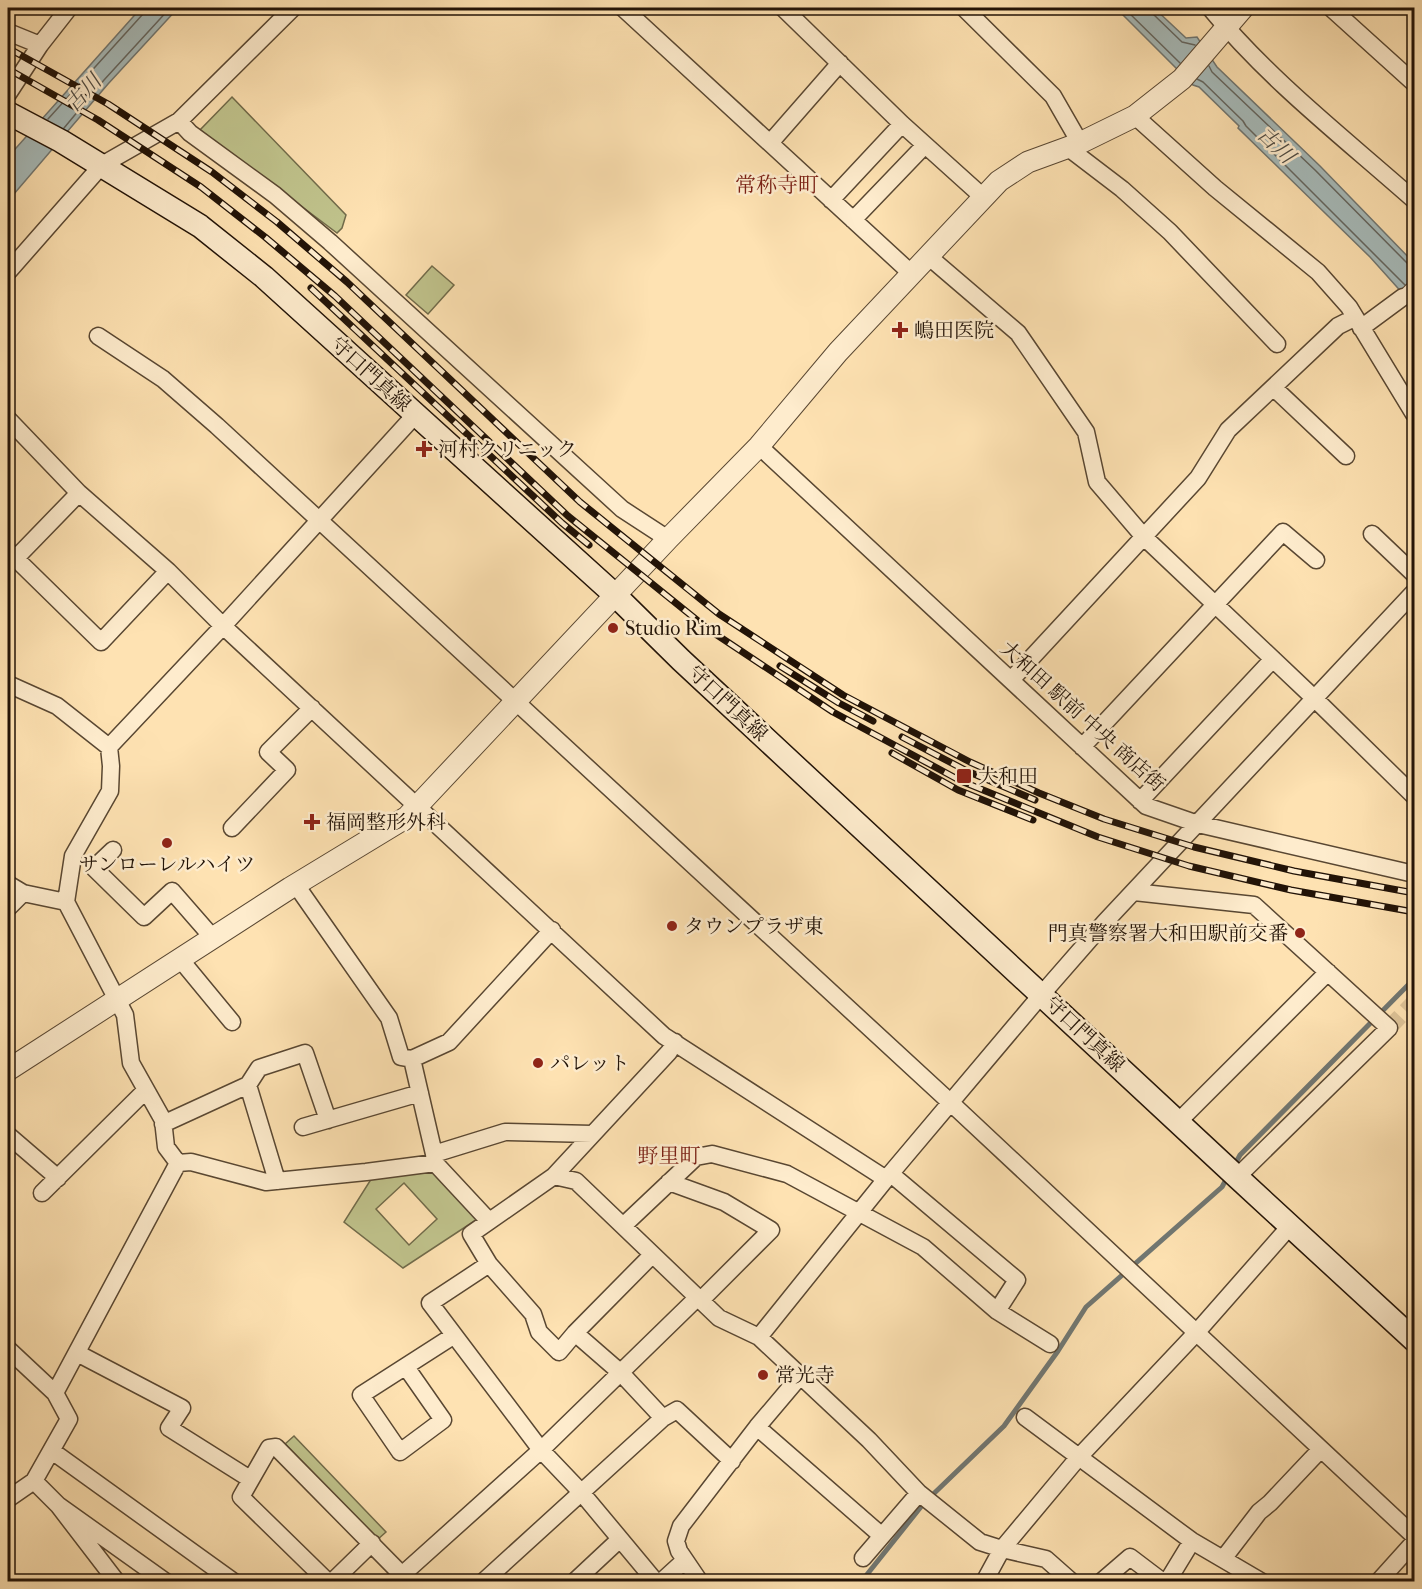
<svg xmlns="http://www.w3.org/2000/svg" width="1422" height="1589" viewBox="0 0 1422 1589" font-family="'IM FELL French Canon','Noto Serif JP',serif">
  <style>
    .green { fill: #c0c38c; stroke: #716b4a; stroke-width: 1.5; fill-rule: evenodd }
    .water { fill: #a6bab9; stroke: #717772; stroke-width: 1.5 }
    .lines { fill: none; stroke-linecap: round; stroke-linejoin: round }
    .shore { stroke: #646660; stroke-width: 1.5 }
    .stream { stroke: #717772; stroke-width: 5 }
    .minor-tunnel { stroke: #ddc398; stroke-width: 16; stroke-dasharray: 16 8; stroke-linecap: butt }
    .pedestrian-casing { stroke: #594732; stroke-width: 14 }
    .minor-casing { stroke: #594732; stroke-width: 19 }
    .tertiary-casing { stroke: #594732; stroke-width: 23 }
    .secondary-casing { stroke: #221307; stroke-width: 25 }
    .pedestrian { stroke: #feeccd; stroke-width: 12 }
    .minor { stroke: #feeccd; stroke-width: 16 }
    .tertiary { stroke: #feeccd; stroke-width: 21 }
    .secondary { stroke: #feeccd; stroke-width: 22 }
    .rail-casing { stroke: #221307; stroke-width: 7 }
    .rail { stroke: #feeccd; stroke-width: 4.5; stroke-dasharray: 14; stroke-linecap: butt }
    .poi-dot { fill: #8f2418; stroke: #feeccd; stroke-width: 2 }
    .labels { text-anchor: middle; stroke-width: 5; stroke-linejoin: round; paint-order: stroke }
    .poi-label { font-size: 20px; fill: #221307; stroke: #feeccd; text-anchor: start }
    .street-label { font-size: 20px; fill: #221307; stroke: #feeccd }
    .water-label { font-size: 21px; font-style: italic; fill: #504d45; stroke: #feeccd }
    .neighbourhood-label { font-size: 21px; fill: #7a1f14; stroke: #feeccd }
  </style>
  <rect width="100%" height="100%" fill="#fee2b2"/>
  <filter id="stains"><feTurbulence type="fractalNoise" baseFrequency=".00333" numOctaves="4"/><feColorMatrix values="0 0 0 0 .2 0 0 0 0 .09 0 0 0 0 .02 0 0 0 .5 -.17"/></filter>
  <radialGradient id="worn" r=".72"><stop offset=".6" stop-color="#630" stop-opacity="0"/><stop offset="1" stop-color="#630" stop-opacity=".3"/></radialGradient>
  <!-- green -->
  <path class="green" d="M232 97 346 215 342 228 337 233 200 130Z
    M432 266 454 285 428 314 406 295Z
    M426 1167 439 1172 479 1218 403 1268 344 1222 375 1173ZM404 1183 437 1219 409 1245 376 1209Z
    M294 1436 386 1532 377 1540 285 1444Z"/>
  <!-- water -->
  <path class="water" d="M141 8H178L108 84 8 201V157Z
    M1116 8H1154L1186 38 1197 37 1217 67 1320 166 1414 263V306L1370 257 1238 128 1239 126 1199 87 1193 85Z"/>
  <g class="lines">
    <!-- shore -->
    <path class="shore" d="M1124 8 1180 63
      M1151 8 1153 14 1182 42 1195 45
      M1209 66 1212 72 1315 170 1408 264 1414 266
      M1197 79 1203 82 1243 121 1246 126 1405 285
      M48 119 143 14 145 8
      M64 128 104 80 170 8"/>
    <!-- stream -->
    <path class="stream" d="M1234 1166 1240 1155 1414 979
      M861 1582 924 1503 1004 1426 1058 1351 1086 1307 1222 1187 1228 1176"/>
    <!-- minor-tunnel -->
    <path class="minor-tunnel" d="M1389 1028 1414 1002"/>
    <!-- pedestrian casing -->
    <g class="pedestrian-casing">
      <path id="pedestrian" d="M1403 297 1414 286"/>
    </g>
    <!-- minor casing -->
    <g class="minor-casing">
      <path id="minor" d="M623 8 912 274
        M783 8 902 124 983 197
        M964 8 1053 96 1080 143
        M1210 8C1269 80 1344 138 1414 200
        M1331 8 1414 83
        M8 32 40 45
        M8 94 40 45 69 8
        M1135 116 1215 188 1318 272 1349 307 1414 414
        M179 121 190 133 275 195 330 242 622 509 668 539
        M770 143 840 63
        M1067 147 1122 189 1170 232 1277 344
        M831 200 902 124
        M853 220 925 145
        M928 256 1018 333 1086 432 1097 482 1144 537 1315 699 1414 796
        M8 272 102 165 179 121 293 8
        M1361 328 1403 297
        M98 336 163 379 217 426 951 1103 1414 1536
        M1274 388 1346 456
        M8 419 79 493 168 571 223 626 664 1036 886 1179
        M759 446 1146 806 1198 824 1414 874
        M1372 534 1414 574
        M8 551 101 642 168 571
        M15 559 79 493
        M1011 680 1198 478 1228 430 1338 326 1354 318
        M8 684 57 706 109 747 111 766 110 791 73 856 66 902 125 1015 131 1063 163 1120 166 1147 178 1163
        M109 747 223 626 416 414
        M1082 747 1283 532 1316 560
        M1140 801 1273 659
        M232 828 287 770 268 752 312 708
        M113 850 94 868 144 917 172 891 213 938
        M8 884 23 893 66 902
        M296 885 389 1018 401 1057 412 1059 449 1042 552 930
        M1134 892 1254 905 1389 1028 1237 1177
        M8 908 23 893
        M180 959 232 1022
        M412 1059 434 1154
        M248 1085 277 1181
        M1178 1122 1328 972
        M163 1124 248 1085 259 1068 305 1053 328 1120
        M303 1127 420 1093
        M8 1135 58 1178
        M178 1163 191 1162 266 1182 366 1172 435 1163 434 1154 505 1132 592 1134
        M435 1163 489 1221
        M891 1174 1017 1280 997 1311
        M554 1176 669 1052 675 1042
        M669 1182 724 1202 771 1230 701 1300
        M42 1193 146 1090
        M623 1226 696 1157 712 1154 787 1174 923 1247 997 1311 1050 1344
        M652 1255 575 1333 559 1352 539 1332 533 1314 489 1264 471 1234 554 1176 576 1181 719 1318 759 1337 869 1440 919 1493 980 1542 1002 1549 1046 1559 1072 1582
        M489 1264 430 1303 541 1450 581 1492 656 1582
        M759 1337 886 1179 1042 994 1104 923 1414 592
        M8 1349 55 1393
        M77 1353 182 1408 169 1428 250 1479
        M406 1367 443 1420 400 1452 361 1395 453 1336
        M1025 1417 1192 1541 1262 1582
        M663 1418 677 1410 732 1461
        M757 1427 882 1536
        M52 1451 234 1582
        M34 1481 58 1505 117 1582
        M8 1499 34 1481 69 1419 55 1393 178 1163
        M58 1505 166 1582
        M863 1558 919 1493
        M1223 1559 1259 1512 1270 1503 1321 1449
        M403 1574 541 1450 698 1297
        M328 1582 241 1497 269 1448 276 1447 409 1582
        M332 1582 372 1543
        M483 1582 663 1418 621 1373 575 1333
        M574 1582 620 1539
        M661 1582 684 1561
        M700 1582 679 1551 676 1541 681 1526 757 1427 801 1375
        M984 1582 1002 1549 1078 1458 1196 1333 1291 1225
        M1101 1582 1130 1557 1163 1582
        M1167 1582 1192 1541
        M1378 1582 1414 1542"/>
    </g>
    <!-- tertiary casing -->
    <g class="tertiary-casing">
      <path id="tertiary" d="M8 1070 290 888 407 817 668 539 759 446 838 352 999 181 1028 162 1080 143 1135 116 1182 79 1243 8"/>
    </g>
    <!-- secondary casing -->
    <g class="secondary-casing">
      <path id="secondary" d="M8 113 61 141 200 226 264 277 615 595 681 660 1237 1177 1414 1340"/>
    </g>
    <!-- pedestrian -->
    <use href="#pedestrian" class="pedestrian"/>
    <!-- minor -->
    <use href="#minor" class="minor"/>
    <!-- tertiary -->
    <use href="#tertiary" class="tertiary"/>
    <!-- secondary -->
    <use href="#secondary" class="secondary"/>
    <!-- rail casing -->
    <g class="rail-casing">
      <path id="rail" d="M8 48 108 104 212 172 277 222 347 282 580 502 719 614 843 695 970 762 1039 793 1104 819 1194 847 1294 871 1414 893
        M8 69 98 120 201 187 265 237 335 296 568 516 708 629 833 712 961 781 1098 837 1189 866 1291 890 1414 912
        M311 288 562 523 589 545
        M780 666 839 703 873 721
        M902 737 967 771 1035 800
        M892 753 958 790 1033 820"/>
    </g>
    <!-- rail -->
    <use href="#rail" class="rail"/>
  </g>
  <!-- markers -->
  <g class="poi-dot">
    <path d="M897 321h6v6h6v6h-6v6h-6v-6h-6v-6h6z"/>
    <path d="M421 440h6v6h6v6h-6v6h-6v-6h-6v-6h6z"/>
    <circle cx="613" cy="628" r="6"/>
    <rect x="956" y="768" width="16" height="16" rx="3"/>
    <path d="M309 813h6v6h6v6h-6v6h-6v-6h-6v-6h6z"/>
    <circle cx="167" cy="843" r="6"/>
    <circle cx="672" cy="926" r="6"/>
    <circle cx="1300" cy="933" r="6"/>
    <circle cx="538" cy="1063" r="6"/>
    <circle cx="763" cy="1375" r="6"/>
  </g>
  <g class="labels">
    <!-- poi labels -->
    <g class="poi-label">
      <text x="914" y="337">嶋田医院</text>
      <text x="438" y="456">河村クリニック</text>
      <text x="625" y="635">Studio Rim</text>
      <text x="978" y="783">大和田</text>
      <text x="326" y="829">福岡整形外科</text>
      <text x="167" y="871" text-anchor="middle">サンローレルハイツ</text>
      <text x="684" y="933">タウンプラザ東</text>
      <text x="1288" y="940" text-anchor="end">門真警察署大和田駅前交番</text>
      <text x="550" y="1070">パレット</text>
      <text x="775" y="1382">常光寺</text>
    </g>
    <!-- street labels -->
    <g class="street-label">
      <text transform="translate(371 374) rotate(42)" y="7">守口門真線</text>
      <text transform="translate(728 703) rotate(43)" y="7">守口門真線</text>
      <text transform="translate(1083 716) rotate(42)" y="7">大和田 駅前 中央 商店街</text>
      <text transform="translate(1085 1034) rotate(43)" y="7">守口門真線</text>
    </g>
    <!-- water labels -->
    <g class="water-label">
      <text transform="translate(83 93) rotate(-48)" y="7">古川</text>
      <text transform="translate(1276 145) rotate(44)" y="7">古川</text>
    </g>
    <!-- neighbourhood labels -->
    <g class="neighbourhood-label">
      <text x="777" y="192">常称寺町</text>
      <text x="669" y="1163">野里町</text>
    </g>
  </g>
  <!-- margin -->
  <rect width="1422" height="1589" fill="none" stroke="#fee2b2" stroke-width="30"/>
  <rect x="9" y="9" width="1404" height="1571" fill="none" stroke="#221307" stroke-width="3"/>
  <rect x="15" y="15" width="1392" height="1559" fill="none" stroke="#221307" stroke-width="1.5"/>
  <rect width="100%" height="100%" filter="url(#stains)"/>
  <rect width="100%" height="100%" fill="url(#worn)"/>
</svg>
